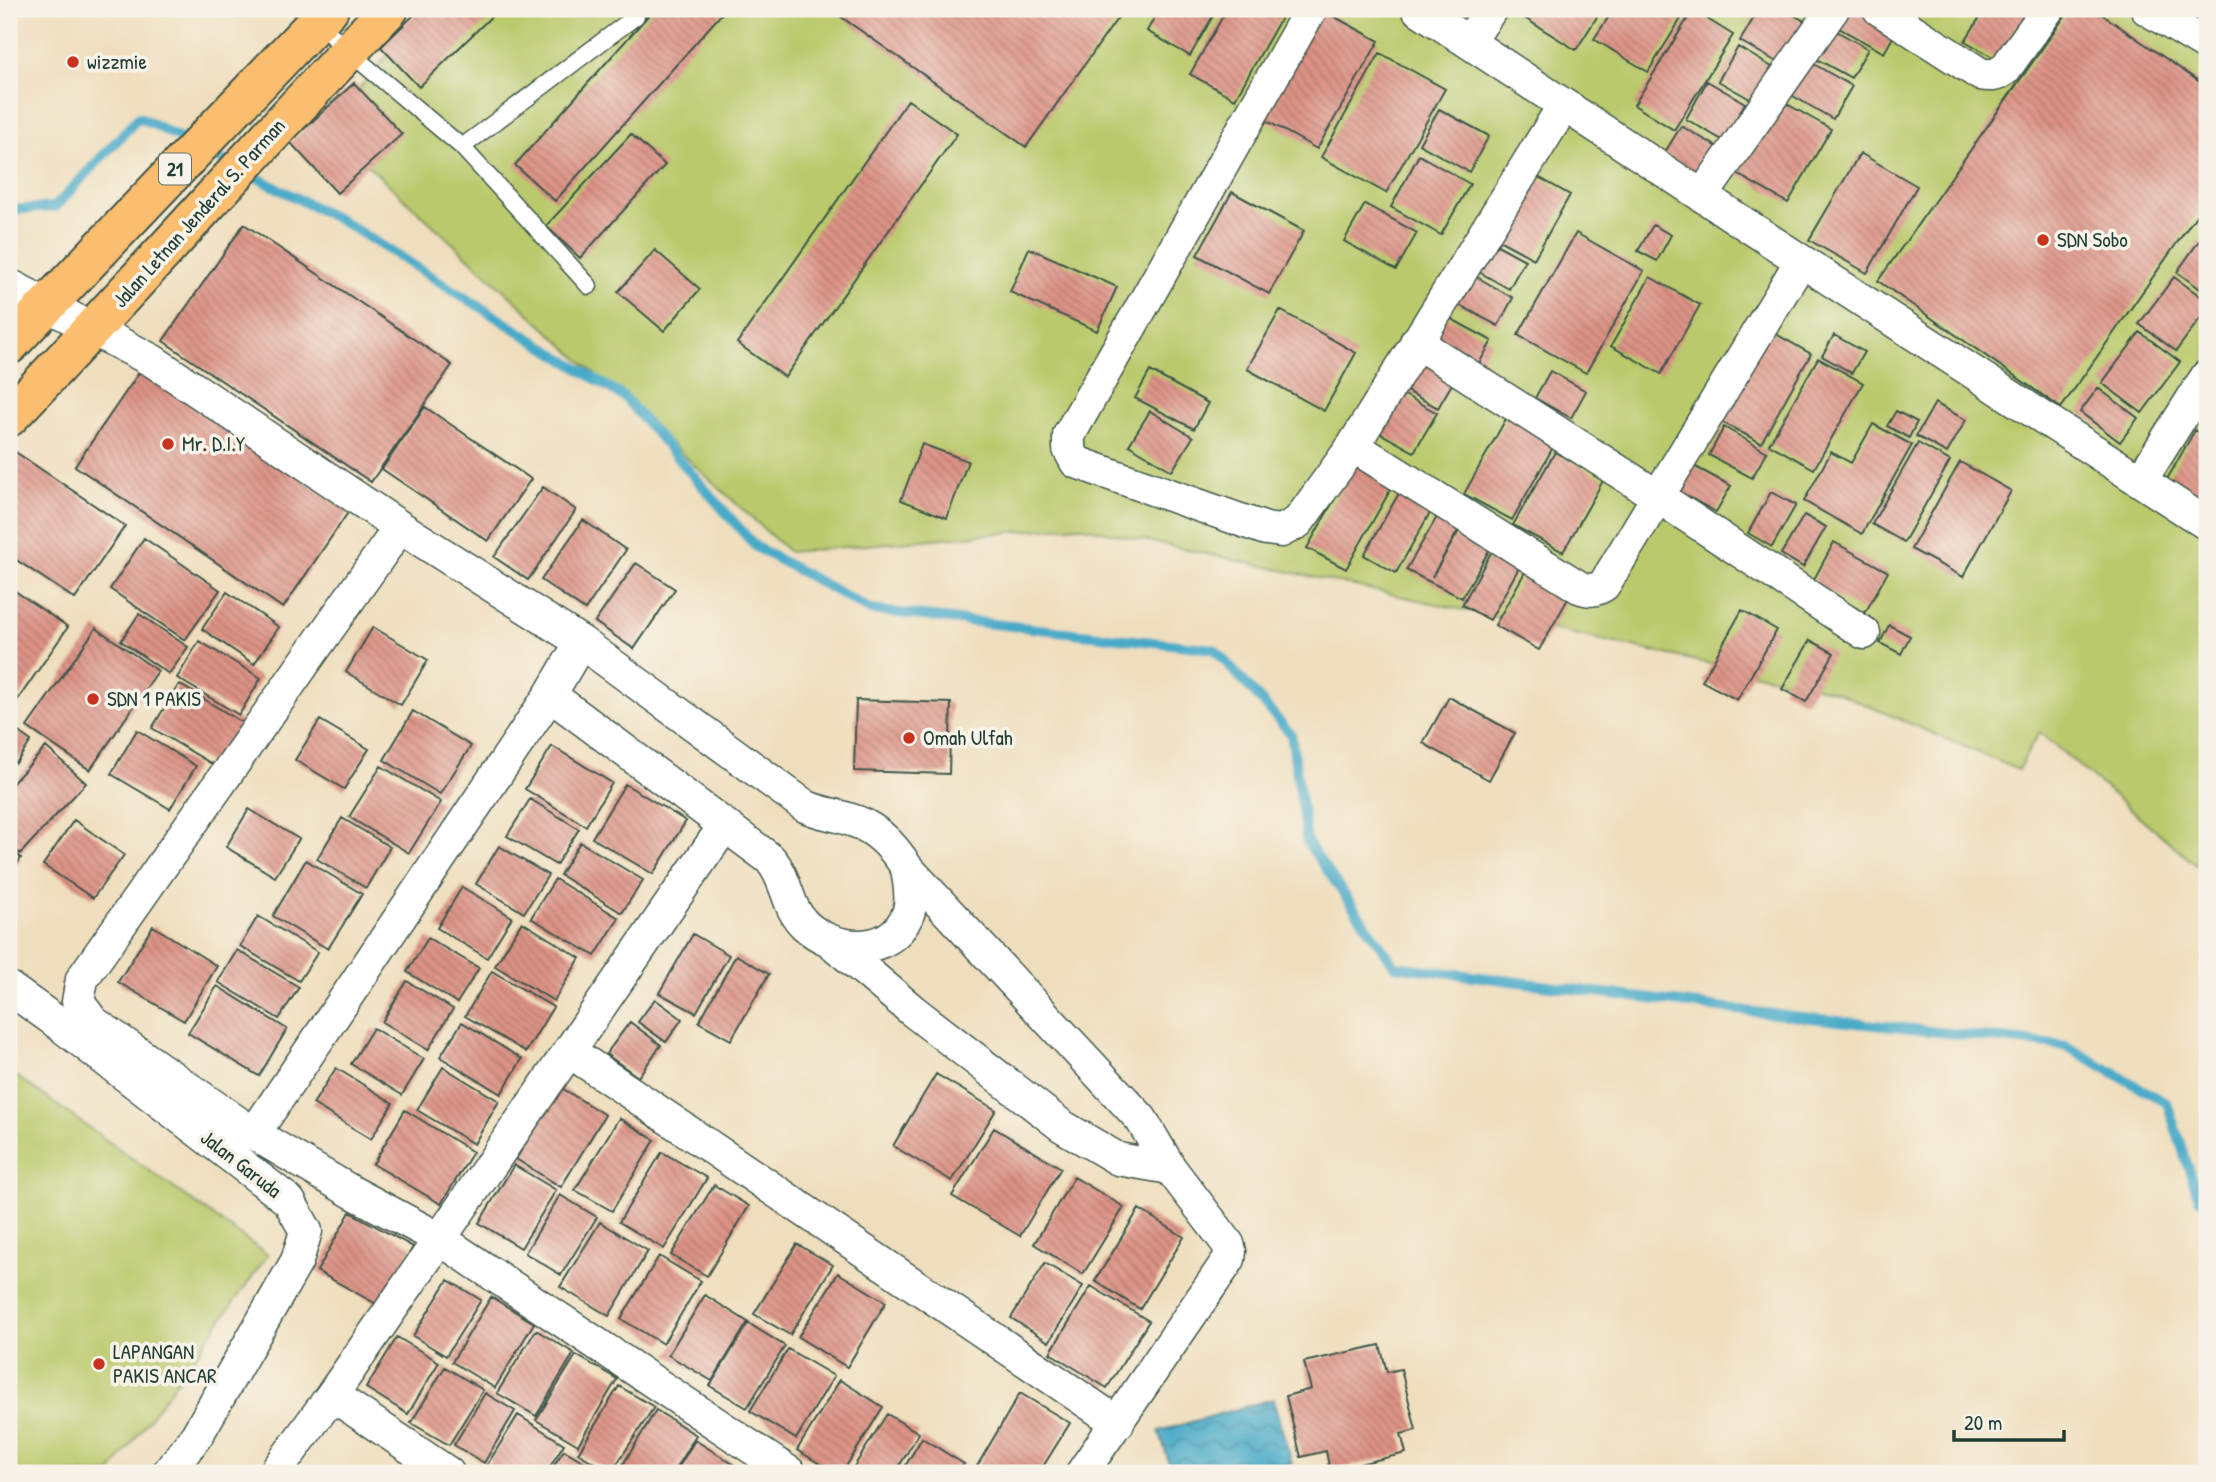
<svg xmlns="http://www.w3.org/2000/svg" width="2216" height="1482" viewBox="0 0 2216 1482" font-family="'Patrick Hand',sans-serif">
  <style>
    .park { fill: #bac96c; stroke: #6c8350; stroke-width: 2 }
    .water { fill: url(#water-waves); stroke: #34747e; stroke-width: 2 }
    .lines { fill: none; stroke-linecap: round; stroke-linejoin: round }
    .stream { stroke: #48aac8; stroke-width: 10 }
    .building { fill: url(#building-back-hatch) }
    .service-casing { stroke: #3e5549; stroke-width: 19 }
    .minor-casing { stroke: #3e5549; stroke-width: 35 }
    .trunk-casing { stroke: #3e5549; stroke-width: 42 }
    .service { stroke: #fff; stroke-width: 16 }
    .minor { stroke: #fff; stroke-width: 32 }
    .trunk { stroke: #fbbd6e; stroke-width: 38 }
    .poi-dot { fill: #c8321e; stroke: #f7f3e8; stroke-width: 2.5 }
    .labels { text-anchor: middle; stroke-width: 7; stroke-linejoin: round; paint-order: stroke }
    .shield { fill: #f7f3e8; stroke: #60746a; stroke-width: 2 }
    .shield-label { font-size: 19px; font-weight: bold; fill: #1f3d34 }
    .poi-label { font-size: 21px; fill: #1f3d34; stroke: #f7f3e8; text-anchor: start }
    .street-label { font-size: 21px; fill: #1f3d34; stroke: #f7f3e8 }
  </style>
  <defs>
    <pattern id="water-waves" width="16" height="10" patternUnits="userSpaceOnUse" patternTransform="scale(1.75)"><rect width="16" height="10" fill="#48aac8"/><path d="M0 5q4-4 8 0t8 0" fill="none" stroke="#3b8ca3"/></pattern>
    <pattern id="building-back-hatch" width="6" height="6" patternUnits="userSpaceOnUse" patternTransform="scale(1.75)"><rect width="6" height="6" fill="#dd9386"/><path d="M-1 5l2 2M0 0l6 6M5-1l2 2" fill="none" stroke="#b3796e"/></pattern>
  </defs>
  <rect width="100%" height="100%" fill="#f7f3e8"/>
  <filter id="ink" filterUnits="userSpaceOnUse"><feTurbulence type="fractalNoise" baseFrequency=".0143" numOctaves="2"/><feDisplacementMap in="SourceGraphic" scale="14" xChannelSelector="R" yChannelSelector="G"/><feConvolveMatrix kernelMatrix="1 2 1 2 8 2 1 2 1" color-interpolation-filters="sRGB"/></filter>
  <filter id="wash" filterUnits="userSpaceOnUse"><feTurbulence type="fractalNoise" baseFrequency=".00686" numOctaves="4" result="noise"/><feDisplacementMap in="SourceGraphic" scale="28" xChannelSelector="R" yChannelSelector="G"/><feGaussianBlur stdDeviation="1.57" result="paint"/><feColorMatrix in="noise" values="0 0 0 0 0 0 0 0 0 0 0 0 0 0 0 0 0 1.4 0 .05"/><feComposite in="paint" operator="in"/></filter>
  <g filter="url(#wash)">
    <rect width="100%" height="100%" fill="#efdebd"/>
    <!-- park -->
    <path class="park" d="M427 9H2207V874L2039 732 2018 770 1834 691 1079 526 789 552 326 127Z
      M9 1071 268 1255 110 1473H9Z"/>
    <!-- water -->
    <path class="water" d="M1273 1399 1292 1464 1260 1473H1172L1159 1431Z"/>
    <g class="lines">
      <!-- stream -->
      <path class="stream" d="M9 210 55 207 139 117 347 224 624 397 756 547 871 610 1214 649 1291 734 1307 842 1395 966 1728 1009 2066 1046 2167 1103 2199 1199 2207 1202"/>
    </g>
    <g id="blocks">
      <!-- building -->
      <path class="building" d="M420 9H499L419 87 381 47Z
        M654 9 725 10 555 201 515 165Z
        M830 9H1124L1026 147Z
        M1159 9H1217L1190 56 1147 31Z
        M1227 9H1286L1235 99 1190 74Z
        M1510 9H1602L1576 50Z
        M1614 9H1687L1648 72 1594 39Z
        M1759 9H1783L1806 22 1782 65 1740 41Z
        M1843 9H1872L1900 25 1884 53 1833 25Z
        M1985 9H2035L2003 63 1965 41Z
        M2070 9H2094L2207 87V200L2061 408 1878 281Z
        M2178 9H2207V22L2203 27Z
        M1322 10 1379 41 1317 149 1262 118Z
        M1693 10 1733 35 1674 130 1634 105Z
        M1828 26 1868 49 1851 78 1811 56Z
        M1738 47 1772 67 1752 100 1718 81Z
        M1380 53 1445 89 1386 193 1321 157Z
        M1805 59 1852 86 1833 119 1786 92Z
        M1707 81 1745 103 1724 141 1686 119Z
        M354 83 402 134 337 193 290 142Z
        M908 100 957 134 785 377 737 343Z
        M1780 100 1831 129 1788 203 1737 174Z
        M1439 109 1489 136 1469 172 1419 144Z
        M1681 126 1721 149 1705 178 1664 154Z
        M631 134 665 165 580 258 546 226Z
        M1860 153 1917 186 1867 273 1809 240Z
        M1419 155 1470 184 1441 235 1391 207Z
        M1533 174 1570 195 1534 259 1497 239Z
        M1232 192 1304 231 1269 294 1197 255Z
        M1365 204 1417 233 1396 270 1344 241Z
        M244 224 452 365 371 482 163 341Z
        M1653 225 1671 235 1657 261 1638 251Z
        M1576 233 1644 271 1586 373 1518 335Z
        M1488 240 1525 260 1509 289 1472 268Z
        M2199 241 2207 247V294L2177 272Z
        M1029 248 1117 287 1097 331 1010 292Z
        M655 250 700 289 664 331 618 292Z
        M1470 273 1513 298 1498 326 1454 302Z
        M1650 277 1700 305 1661 374 1611 346Z
        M2174 277 2207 301V309L2176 351 2139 324Z
        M1280 310 1356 353 1324 411 1247 369Z
        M1446 316 1492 341 1478 365 1433 340Z
        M1769 330 1811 354 1761 443 1718 420Z
        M2140 332 2180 362 2142 413 2102 383Z
        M1834 335 1864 352 1852 373 1822 356Z
        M1424 352 1459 372 1438 408 1403 389Z
        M1818 358 1863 383 1814 469 1769 444Z
        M141 370 349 511 283 608 75 466Z
        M1150 371 1208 403 1194 429 1135 398Z
        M1550 371 1586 391 1571 418 1535 398Z
        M2098 388 2138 418 2120 442 2080 412Z
        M1401 393 1437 413 1414 452 1378 432Z
        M1935 403 1966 420 1947 453 1916 436Z
        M425 407 531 479 488 541 382 469Z
        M1512 408 1560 435 1512 520 1464 494Z
        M1150 411 1193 437 1172 471 1129 445Z
        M1896 411 1917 422 1909 438 1887 426Z
        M1873 424 1912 445 1862 534 1804 501 1831 452 1851 463Z
        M1724 427 1767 452 1752 478 1709 455Z
        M2195 430 2207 437V504L2166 481Z
        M1918 443 1950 461 1904 542 1872 524Z
        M922 444 968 461 947 518 901 500Z
        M14 451 125 526 75 599 9 555V458Z
        M1555 452 1604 479 1563 552 1513 525Z
        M1359 456 1397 478 1346 569 1307 548Z
        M1960 462 2011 491 1963 577 1911 549Z
        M1694 466 1731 486 1716 512 1680 492Z
        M1403 486 1435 504 1396 573 1364 555Z
        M543 487 576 510 528 580 494 557Z
        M1771 492 1796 505 1772 547 1748 533Z
        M1804 515 1826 527 1803 567 1781 554Z
        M1437 517 1459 529 1432 577 1460 529 1491 547 1462 598 1406 570Z
        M583 520 626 550 585 610 541 580Z
        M144 538 220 590 185 640 110 589Z
        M1834 542 1888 572 1865 613 1812 583Z
        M1493 549 1521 564 1490 620 1462 605Z
        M636 563 675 589 634 649 595 622Z
        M1529 565 1573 590 1539 650 1495 625Z
        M9 587 68 627 14 705 9 701Z
        M227 592 279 627 254 664 202 629Z
        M1742 610 1777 630 1737 700 1702 681Z
        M139 614 188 647 169 674 121 641Z
        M1889 625 1910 636 1901 654 1880 643Z
        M373 627 428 660 401 705 346 672Z
        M96 628 158 671 90 770 27 727Z
        M1810 640 1834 653 1806 702 1782 689Z
        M199 641 261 678 239 715 177 678Z
        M179 684 243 723 217 767 152 728Z
        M1449 697 1515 733 1489 780 1423 743Z
        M856 700 951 703 949 774 854 771Z
        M413 711 471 746 440 794 384 760Z
        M320 720 369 749 344 789 295 760Z
        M9 725 31 741 16 763 9 758Z
        M137 730 196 766 170 809 111 774Z
        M552 746 612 783 586 826 525 789Z
        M46 747 86 783 20 854 9 843V787Z
        M381 766 441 802 409 853 349 817Z
        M625 784 686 821 653 874 592 838Z
        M530 799 579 829 556 865 507 836Z
        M249 809 299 839 275 877 226 847Z
        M342 818 390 847 366 888 317 859Z
        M74 820 124 855 93 898 43 865Z
        M580 842 643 880 622 913 560 875Z
        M499 846 548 875 524 913 476 884Z
        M9 849 21 858 9 876Z
        M306 860 362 894 328 949 273 916Z
        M555 879 619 918 595 956 531 918Z
        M462 887 512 917 487 958 437 928Z
        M258 916 318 952 299 981 240 946Z
        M522 922 580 958 554 1001 495 966Z
        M153 926 217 966 184 1021 118 982Z
        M693 934 729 955 696 1013 659 993Z
        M428 938 479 968 457 1003 407 972Z
        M237 950 299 987 279 1019 218 982Z
        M736 955 769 974 731 1040 699 1022Z
        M492 971 553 1007 526 1052 465 1016Z
        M407 981 453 1009 428 1050 382 1022Z
        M217 986 287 1029 259 1076 188 1033Z
        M655 999 682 1019 666 1042 638 1022Z
        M462 1022 522 1059 501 1094 440 1057Z
        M630 1022 661 1045 638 1077 606 1054Z
        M373 1028 424 1059 402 1095 351 1064Z
        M443 1067 499 1101 474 1144 417 1110Z
        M336 1068 393 1103 371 1139 313 1104Z
        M936 1074 996 1110 952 1181 893 1146Z
        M560 1087 605 1115 561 1187 516 1159Z
        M405 1110 473 1152 441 1204 373 1164Z
        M619 1118 655 1140 612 1211 575 1190Z
        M994 1128 1061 1168 1020 1236 952 1196Z
        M662 1152 707 1178 664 1249 619 1222Z
        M514 1165 556 1190 521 1248 479 1223Z
        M1074 1177 1124 1207 1083 1274 1034 1244Z
        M714 1185 749 1206 707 1276 671 1255Z
        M560 1195 597 1217 561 1275 525 1253Z
        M1139 1209 1184 1237 1140 1309 1095 1281Z
        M350 1212 413 1247 380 1306 317 1271Z
        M600 1222 648 1251 609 1316 560 1287Z
        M797 1244 833 1265 790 1335 754 1314Z
        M659 1256 701 1281 663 1344 621 1319Z
        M1045 1263 1083 1286 1049 1342 1011 1318Z
        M838 1273 886 1302 847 1367 798 1337Z
        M448 1280 481 1300 446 1356 413 1336Z
        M1091 1286 1149 1321 1107 1388 1050 1353Z
        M705 1295 748 1322 712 1381 668 1355Z
        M491 1297 534 1323 495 1388 452 1362Z
        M748 1323 785 1346 747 1408 710 1386Z
        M536 1330 574 1353 536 1416 497 1393Z
        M397 1337 439 1362 408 1414 366 1388Z
        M1380 1345 1387 1372 1401 1369 1416 1430 1401 1434 1406 1453 1330 1471 1326 1451 1301 1457 1286 1396 1311 1389 1304 1362Z
        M788 1349 834 1376 796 1439 750 1411Z
        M576 1355 617 1379 578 1445 536 1420Z
        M445 1367 483 1390 449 1445 411 1423Z
        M840 1380 883 1407 842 1473H835L797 1450Z
        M619 1386 654 1407 611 1473 578 1453Z
        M485 1393 515 1411 484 1463 454 1445Z
        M1020 1393 1070 1423 1039 1473H973Z
        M656 1410 696 1435 673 1473H618Z
        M887 1414 919 1433 895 1473H850Z
        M518 1415 564 1444 546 1473H482Z
        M922 1438 964 1464 958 1473H901Z
        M695 1440 733 1464 727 1473H675Z
        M564 1450 603 1473H549Z"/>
    </g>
  </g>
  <g filter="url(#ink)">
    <use href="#blocks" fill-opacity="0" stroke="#3e5549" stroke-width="2"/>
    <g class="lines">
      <!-- service casing -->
      <g class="service-casing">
        <path id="service" d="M317 21 348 51 462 147 589 286
          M462 147 636 16"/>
      </g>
      <!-- minor casing -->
      <g class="minor-casing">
        <path id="minor" d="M1311 9 1069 435V449L1076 462 1266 529 1281 531 1298 522 1353 446 1564 105
          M1418 9 1777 245 2207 524
          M1879 9 1980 74C1991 76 1996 76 2005 69L2048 9
          M2147 9 2207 45
          M1469 42 1491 9
          M1702 196 1833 9
          M9 285 153 361 400 527 581 642 805 806C819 813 834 814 848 819 875 826 893 845 907 868L1141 1119 1170 1168 1228 1244 1230 1251 1229 1259 1082 1473
          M1416 342 1657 496 1864 633
          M1353 446 1579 587C1589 591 1595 591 1604 585L1801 261
          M2141 480 2207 376
          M400 527 82 979 78 1002 93 1022 254 1134 352 1192 440 1239 790 1473
          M550 695 770 859C788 879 786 907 805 925 834 952 889 957 907 916 914 902 909 883 907 868
          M830 941 913 1011 1062 1126 1118 1159 1170 1168
          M9 988 51 1018 289 1201 306 1231 297 1261 197 1435 168 1473
          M569 1051 1118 1423
          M254 1134 550 695 581 642
          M332 1395 448 1473
          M275 1473 332 1395 725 825"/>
      </g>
      <!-- trunk casing -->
      <g class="trunk-casing">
        <path id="trunk" d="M9 345 329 9
          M9 417C138 283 260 143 389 9"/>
      </g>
      <!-- service -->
      <use href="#service" class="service"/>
      <!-- minor -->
      <use href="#minor" class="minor"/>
      <!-- trunk -->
      <use href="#trunk" class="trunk"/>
    </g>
  </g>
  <!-- markers -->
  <g class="poi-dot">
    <circle cx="73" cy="62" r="7"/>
    <circle cx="2043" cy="240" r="7"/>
    <circle cx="168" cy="444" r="7"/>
    <circle cx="93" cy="699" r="7"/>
    <circle cx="909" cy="738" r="7"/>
    <circle cx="99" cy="1364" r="7"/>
  </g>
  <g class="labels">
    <!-- shield labels -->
    <rect class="shield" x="159" y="153.5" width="32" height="31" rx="5"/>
    <g class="shield-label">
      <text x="175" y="176">21</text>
    </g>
    <!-- poi labels -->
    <g class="poi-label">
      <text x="87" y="69">wizzmie</text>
      <text x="2057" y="247">SDN Sobo</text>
      <text x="182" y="451">Mr. D.I.Y</text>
      <text x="107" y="706">SDN 1 PAKIS</text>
      <text x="923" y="745">Omah Ulfah</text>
      <text x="113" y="1359">LAPANGAN<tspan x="113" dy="24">PAKIS ANCAR</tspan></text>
    </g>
    <!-- street labels -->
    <g class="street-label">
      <text transform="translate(199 213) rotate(-48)" y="7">Jalan Letnan Jenderal S. Parman</text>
      <text transform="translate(241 1164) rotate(38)" y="7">Jalan Garuda</text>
    </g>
  </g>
  <!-- margin -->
  <rect width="2216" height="1482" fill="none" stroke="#f7f3e8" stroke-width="35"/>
  <!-- scale -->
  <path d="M1954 1430v10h110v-10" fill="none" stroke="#1f3d34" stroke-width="3.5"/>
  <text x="1964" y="1430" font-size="21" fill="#1f3d34" stroke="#f7f3e8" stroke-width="5" paint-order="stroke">20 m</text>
</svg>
